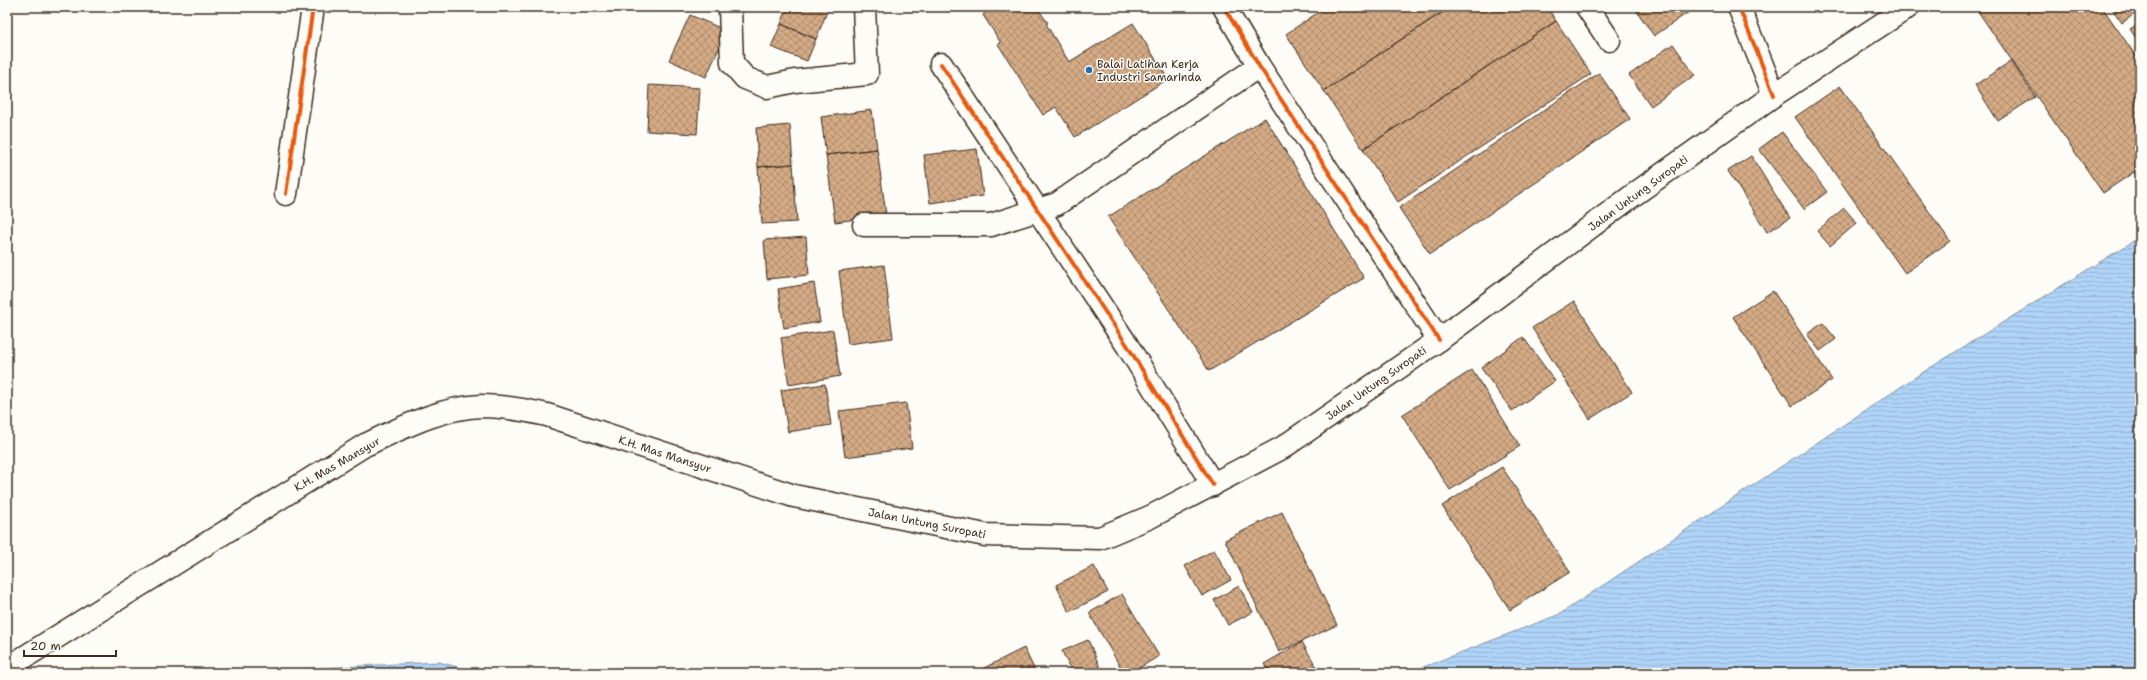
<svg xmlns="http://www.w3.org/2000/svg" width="2147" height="680" viewBox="0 0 2147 680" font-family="'Shantell Sans',sans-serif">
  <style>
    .water { fill: url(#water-rules); stroke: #8190a1 }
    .building { fill: url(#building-cross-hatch); stroke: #3b2a1e }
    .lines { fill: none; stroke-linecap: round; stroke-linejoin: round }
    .street-casing { stroke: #3b2a1e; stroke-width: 25 }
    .secondary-casing { stroke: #3b2a1e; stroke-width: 25 }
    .street { stroke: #fdfcf7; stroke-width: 22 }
    .secondary { stroke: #fdfcf7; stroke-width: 22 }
    .cycleway-casing { stroke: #fdfcf7; stroke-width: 6 }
    .cycleway { stroke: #e8590c; stroke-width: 4 }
    .poi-dot { fill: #1f6fb2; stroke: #fdfcf7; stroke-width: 1.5 }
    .labels { text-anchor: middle; stroke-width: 3; stroke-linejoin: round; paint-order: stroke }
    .poi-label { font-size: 11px; fill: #3b2a1e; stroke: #fdfcf7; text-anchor: start }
    .street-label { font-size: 11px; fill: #3b2a1e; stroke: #fdfcf7 }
  </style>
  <defs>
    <pattern id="water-rules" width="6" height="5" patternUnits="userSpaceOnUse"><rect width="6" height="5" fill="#afd4f8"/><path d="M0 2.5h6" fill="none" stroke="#97b6d4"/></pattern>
    <pattern id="building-cross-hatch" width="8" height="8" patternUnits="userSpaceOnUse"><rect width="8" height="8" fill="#d4ab85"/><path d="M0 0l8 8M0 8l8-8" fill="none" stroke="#ad8b6c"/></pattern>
  </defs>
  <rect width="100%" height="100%" fill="#fdfcf7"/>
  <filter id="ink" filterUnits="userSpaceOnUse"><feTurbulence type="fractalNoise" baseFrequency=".025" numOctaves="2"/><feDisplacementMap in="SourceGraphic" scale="8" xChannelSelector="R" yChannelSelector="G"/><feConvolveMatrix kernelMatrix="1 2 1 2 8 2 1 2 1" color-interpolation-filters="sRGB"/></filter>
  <g filter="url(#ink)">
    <!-- water -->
    <path class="water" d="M2140 237V673H1408L1560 614 1917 376Z
      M439 662 479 673H288L299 669Z"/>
    <!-- building -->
    <path class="building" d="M788 7H829L816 39 781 24Z
      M981 7H1042L1038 9 1048 23 1046 24 1069 62 1133 23 1168 79 1075 137 1056 107 1043 115 998 44 1001 43 983 15 985 13Z
      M1326 7H1450L1324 91 1286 34Z
      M1450 7H1547L1556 21 1363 149 1324 91Z
      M1634 7H1696L1654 36Z
      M1975 7H2102L2140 62V180L2134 172 2103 193Z
      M2111 7H2140V10L2122 23Z
      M690 15 727 31 706 77 669 60Z
      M1556 21 1591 74 1398 202 1363 149Z
      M2140 23V44L2130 29Z
      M781 24 816 39 807 61 771 47Z
      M1673 44 1695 75 1651 106 1629 75Z
      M2011 61 2035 97 1998 121 1975 85Z
      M1599 73 1630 119 1430 254 1399 208Z
      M649 85 700 88 697 134 647 131Z
      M1840 86 1950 241 1905 273 1795 117Z
      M872 110 877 149 826 155 821 117Z
      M1265 118 1364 278 1209 371 1108 217Z
      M790 125 793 164 758 167 756 128Z
      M1782 132 1827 192 1804 209 1759 149Z
      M877 149 886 215 835 222 826 155Z
      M977 149 983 196 930 203 924 155Z
      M1751 156 1790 218 1767 232 1728 171Z
      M793 164 797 222 762 224 758 167Z
      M1844 208 1857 223 1830 246 1817 231Z
      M806 237 809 275 767 279 764 240Z
      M884 265 893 338 848 344 839 271Z
      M814 283 820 322 784 328 778 289Z
      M1773 291 1832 380 1792 406 1733 317Z
      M1574 301 1632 392 1590 419 1532 328Z
      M1823 323 1836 339 1820 351 1807 334Z
      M833 330 840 376 789 385 781 338Z
      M1523 337 1555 381 1512 411 1481 368Z
      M1472 370 1520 446 1450 490 1402 415Z
      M825 384 831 425 788 432 781 390Z
      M906 403 912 448 845 457 839 411Z
      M1502 467 1570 572 1510 610 1442 506Z
      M1282 512 1337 625 1279 652 1225 540Z
      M1214 550 1231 580 1202 596 1185 566Z
      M1094 566 1108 592 1069 612 1056 585Z
      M1239 586 1253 612 1228 625 1214 600Z
      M1122 594 1159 656 1131 673H1124L1089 613Z
      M1088 640 1102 672 1072 673 1062 651Z
      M1302 642 1317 668 1309 673H1269L1264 664Z
      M1024 648 1036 673H981L980 670Z"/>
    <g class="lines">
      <!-- street casing -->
      <g class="street-casing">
        <path id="street" d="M730 7 732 63 745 78 767 87 795 81 867 74 864 7
          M1224 7 1259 66 1439 340
          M1587 7 1609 40
          M1739 7 1774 95
          M941 64 1127 345 1213 485
          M286 194 313 7
          M864 225H991L1057 204 1259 66"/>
      </g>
      <!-- secondary casing -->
      <g class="secondary-casing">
        <path id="secondary" d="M7 668 365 445C402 428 439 408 481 406 503 406 525 410 547 415L794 496 985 535 1100 538 1150 517 1282 448 1439 340 1632 196 1774 95 1908 7"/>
      </g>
      <!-- street -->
      <use href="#street" class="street"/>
      <!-- secondary -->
      <use href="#secondary" class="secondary"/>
      <!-- cycleway casing -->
      <g class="cycleway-casing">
        <path id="cycleway" d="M1224 7 1259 66 1439 340
          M1739 7 1774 95
          M941 64 1127 345 1213 485
          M286 194 313 7"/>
      </g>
      <!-- cycleway -->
      <use href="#cycleway" class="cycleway"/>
    </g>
  </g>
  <!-- markers -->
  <circle class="poi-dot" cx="1089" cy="70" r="4"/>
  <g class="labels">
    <!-- poi labels -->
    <g class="poi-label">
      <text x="1097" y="68">Balai Latihan Kerja<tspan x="1097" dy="13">Industri Samarinda</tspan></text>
    </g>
    <!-- street labels -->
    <g class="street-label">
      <text transform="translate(1638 193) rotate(-36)" y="4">Jalan Untung Suropati</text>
      <text transform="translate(1376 383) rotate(-35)" y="4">Jalan Untung Suropati</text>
      <text transform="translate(665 454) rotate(18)" y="4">K.H. Mas Mansyur</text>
      <text transform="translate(337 464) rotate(-30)" y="4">K.H. Mas Mansyur</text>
      <text transform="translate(927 523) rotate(11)" y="4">Jalan Untung Suropati</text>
    </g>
  </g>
  <!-- margin -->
  <rect width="2147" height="680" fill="none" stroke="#fdfcf7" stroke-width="24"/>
  <rect x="12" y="12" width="2123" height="656" fill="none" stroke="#3b2a1e" stroke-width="1.5" filter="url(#ink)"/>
  <!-- scale -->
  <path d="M24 650v6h92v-6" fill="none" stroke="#3b2a1e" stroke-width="2"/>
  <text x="30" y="650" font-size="12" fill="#3b2a1e" stroke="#fdfcf7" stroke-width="3" paint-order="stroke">20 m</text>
</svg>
